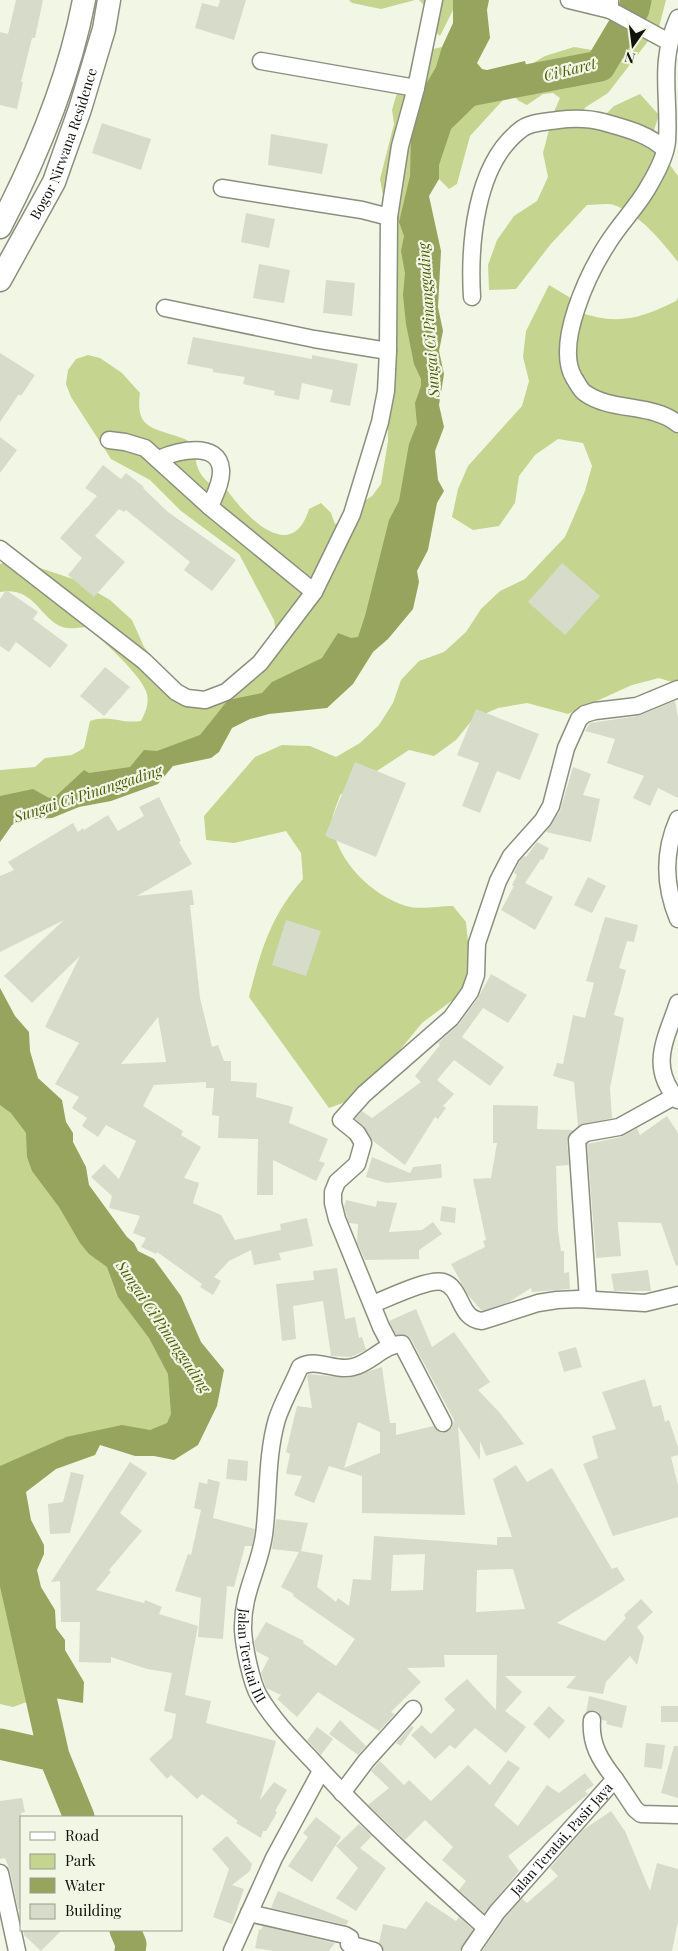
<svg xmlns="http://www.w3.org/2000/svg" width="678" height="1951" viewBox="0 0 678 1951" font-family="'Playfair Display',serif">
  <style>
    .green { fill: #c5d48e }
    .water { fill: #96a45e }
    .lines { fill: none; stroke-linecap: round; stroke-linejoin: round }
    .river { stroke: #96a45e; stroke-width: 31 }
    .building { fill: #d7dcca; fill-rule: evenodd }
    .street-casing { stroke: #8b8f7e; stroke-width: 19 }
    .secondary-casing { stroke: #8b8f7e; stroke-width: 25 }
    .street { stroke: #fff; stroke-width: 16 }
    .secondary { stroke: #fff; stroke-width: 22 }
    .labels { text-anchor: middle; stroke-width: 4.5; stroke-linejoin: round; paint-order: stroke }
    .street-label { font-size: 14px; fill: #11130d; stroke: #f2f7e5 }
    .water-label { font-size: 15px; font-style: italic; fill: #505c0a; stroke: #f2f7e5 }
  </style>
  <rect width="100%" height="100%" fill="#f2f7e5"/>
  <!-- green -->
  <path class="green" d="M349 0H415L381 9 352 3Z
    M419 0H458L440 36 426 23 425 6Z
    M626 0H666L659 27 608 93 586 107 568 126 596 124 614 106 640 94 659 115 651 139 678 176V262C662 242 640 214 614 205 607 203 595 205 587 205L550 245 516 289 489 290 488 265 497 240 514 216 537 201 548 177 543 153 553 114 560 98 553 93 543 94 527 105 519 101 513 95 503 100 470 136 457 184 449 189 432 172 442 135 464 104 545 56 574 47 592 50 618 23Z
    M442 47 443 73 419 179 431 393 365 637 338 650 212 734 52 803 0 806V770L35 767 45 758 72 755 84 748 90 721C110 714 120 724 141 721 146 711 150 702 146 691 139 673 101 638 85 627 76 628 66 630 58 625 38 613 31 586 0 592V564L13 559 76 580 110 600 132 620 144 647 159 667 187 696C225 700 253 660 276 634L274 620 239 554 181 511 150 480 111 459 71 397 66 384 68 370 76 359 88 355 100 358 122 373 140 393C136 424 147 427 173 435 178 437 184 438 188 441 201 455 189 466 210 484H223C241 512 291 568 309 509L321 503 331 513 335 524 343 521 350 510 372 496 381 484 388 441 385 207 380 179 394 124 392 110 396 96 419 60 429 50Z
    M549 285 574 300 577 311C615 326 640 319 676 301L678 298V684L659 678 632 685 568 714 527 703 498 708 473 719 456 740 434 756 409 750 340 795C338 803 331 816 332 824 337 861 371 895 406 906 419 910 439 906 453 906L466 922 470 961 466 990 422 1023 391 1061 354 1099 329 1108 249 997C261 950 270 917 303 879L301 853 286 831 234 843 206 840 204 816 255 757 282 745 310 746 336 757 360 743 379 725 393 703 401 680 419 661 444 652 466 632 481 609 500 591 525 579 565 537 585 491 592 466 583 443 558 439 535 455 519 476 515 503 499 526 473 530 452 517 458 489 468 466 522 406 529 381 523 357 526 331Z
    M0 1063 171 1344 183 1422 138 1433 62 1438 60 1448 5 1472 51 1664 49 1694 13 1707 0 1704Z"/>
  <!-- water -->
  <path class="water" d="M453 0H489L487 10 490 38 477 63 482 69 487 70 525 61 529 76 490 91 451 129 439 165V179L429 196 441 251 438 307 443 331 439 351 444 374 439 405 444 427 435 451 438 480 444 491 437 503 428 550 417 571 419 582 413 609 388 639 373 652 353 684 327 708 269 714 250 719 232 728 219 752 211 758 173 766 158 784 111 801 79 807 52 818 21 820 12 825 0 842V796L33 789 49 798 56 796 84 770 89 773 130 767 144 750 157 751 200 735 228 700 262 693 272 682 322 658 338 633 351 638 358 637 365 616 389 520 399 501 409 444 417 424 415 403 421 386V379L414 364 406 324 403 295 405 273 401 251 404 236 399 222 410 176 411 136 416 111 426 84 436 67 442 47 453 23Z
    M0 988 15 1016 29 1032 30 1051 38 1078 62 1100 66 1122 73 1133V1142L86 1167 89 1185 127 1237 134 1243 138 1251 154 1259 181 1296 201 1342 224 1370 217 1406 198 1445 174 1460 154 1456H135L100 1445 95 1455 56 1469 26 1492 31 1520 44 1545V1554L37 1570 41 1587 55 1610 56 1628 65 1640V1650L84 1682 83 1703 43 1696 48 1687 33 1647 28 1617 11 1591V1581L0 1566V1553L5 1551 9 1542 0 1502V1466L66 1437 122 1425 150 1430 167 1423 171 1414 168 1374 149 1338 118 1297 107 1267 89 1254 80 1243 59 1207 32 1171 27 1157 26 1133 11 1113 0 1105Z"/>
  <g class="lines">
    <!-- river -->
    <path class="river" d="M474 90 600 66 634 9 636 0
      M0 1516 54 1756
      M0 1744 54 1756 79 1817
      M125 1930 131 1944 130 1951"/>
  </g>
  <!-- building -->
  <path class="building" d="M16 0H43L35 38H32L21 82H23L17 109 0 105V32L8 34Z
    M220 0H246L234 40 195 28 202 3 218 7Z
    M102 123 151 139 141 170 92 153Z
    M271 134 328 144 322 174 268 165Z
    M246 213 275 219 269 248 241 242Z
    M259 264 290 270 284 303 253 298Z
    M326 280 355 283 352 316 323 313Z
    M193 337 312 359V355L358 364 350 406 330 402 333 390 302 383 299 400 274 395 275 391 243 384 245 377 213 372V369L187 364Z
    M0 353 35 375 21 396 19 394 0 422Z
    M0 437 17 450 0 473Z
    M103 465 121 479 126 473 144 487 143 488 168 512 236 560 212 591 184 570 190 562 126 510 124 512 119 509 95 536 125 562 94 597 68 575 82 558 60 538 97 496 85 488Z
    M562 563 600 596 565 635 528 602Z
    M6 590 38 612 33 619 68 645 50 668 16 642 9 652 0 646V599Z
    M105 667 130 687 104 716 80 696Z
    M675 701 678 717V798L658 788 650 806 633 798 644 776 607 763 615 739 585 731 590 723 638 716Z
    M476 709 539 734 520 780 497 771 480 813 462 806 479 763 457 755Z
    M355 762 406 783 376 857 325 836Z
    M573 767 591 774 583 795 600 799 591 842 546 832 560 811Z
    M159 797 181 841 179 842 192 864 137 896 192 890 194 905H190L200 998 212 1047 218 1045 224 1061H231V1081L257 1083 256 1097 293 1107 289 1123 328 1139 319 1161 325 1163 316 1181 273 1160V1195H257L258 1139 218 1138 219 1116 212 1115 214 1088H206V1082L154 1085 143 1106 183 1131 181 1135 201 1147 184 1178 199 1183 193 1203 221 1215 235 1240 281 1230 280 1224 307 1218 313 1246 279 1253 281 1260 254 1265 251 1250 229 1261 214 1277 221 1281 213 1295 200 1287 202 1284 157 1252 156 1254 141 1247 146 1238 133 1233 140 1216 109 1208 112 1196 91 1177 104 1164 119 1179 136 1141 106 1125 98 1137 82 1126 87 1118 72 1108 79 1097 55 1084 79 1043 45 1027 80 956 32 1003 4 976 64 920 0 952V876L14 870 8 862 73 823 78 832 83 828 84 830 108 815 118 831 144 816 139 807ZM158 1017 166 1062 121 1064Z
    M537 842 549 848 543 860 541 859 525 883 553 897 535 930 501 910 514 886 512 885 517 875 514 873 519 862 524 856 526 857Z
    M588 877 606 886 592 913 574 905Z
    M605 917 638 925 634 942 627 941 619 968 626 970 614 1015 624 1018 610 1088 612 1118 578 1126 574 1082 553 1076 557 1063 563 1064 573 1015 585 1018 594 983 586 981Z
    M286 920 321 931 306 976 272 965Z
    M491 974 527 995 508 1023 483 1008 462 1037 504 1067 490 1086 454 1060 437 1080 454 1094 443 1106 446 1108 438 1119 435 1117 405 1165 373 1141 365 1128 355 1119 362 1111 372 1118 421 1082 415 1076 440 1045 438 1043 459 1024 478 998Z
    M493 1105 538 1106 537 1129 574 1130 567 1140 569 1165 556 1166 558 1231 561 1251H564V1273L569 1272 570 1289 532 1292 531 1288 509 1302 482 1311 468 1295 451 1264 485 1247 483 1241 486 1240 473 1179 491 1178 497 1143H493Z
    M667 1116 678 1133V1265L676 1266 661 1223 618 1222 621 1256 596 1258 587 1144 621 1137 637 1128 640 1135Z
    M372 1157 410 1173 413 1167 441 1164 442 1178 387 1183 366 1177Z
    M346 1200 376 1207 377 1201 397 1203 389 1232 422 1230 433 1222 442 1234 419 1250V1259L365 1260 357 1242 358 1224 349 1223 344 1207Z
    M442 1206 456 1208 455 1223 440 1221Z
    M337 1268 345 1319 355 1317 359 1338 362 1337 366 1350 351 1357 331 1356 323 1301 293 1306 296 1339 282 1341 276 1284 314 1280 313 1271Z
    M648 1270 651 1291H614L611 1274Z
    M416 1309 432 1347 454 1332 490 1382 478 1390 500 1413 524 1444 486 1456 480 1441V1460L458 1426 465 1515 362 1513V1476L329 1466 314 1503 294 1495 302 1476 286 1474 290 1454 286 1452 297 1406 312 1408 307 1376 309 1374 348 1378 382 1367 390 1423H396V1435L433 1426 442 1433 451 1429 454 1420 411 1339 406 1335H396L389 1321ZM358 1422 380 1432V1453L344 1468Z
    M576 1347 582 1367 564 1372 558 1352Z
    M645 1379 653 1407 661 1405 665 1422 669 1420 678 1447V1455L671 1457 678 1485V1517L613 1536 583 1464 598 1458 592 1436 616 1429 602 1392Z
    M228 1459 248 1461 247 1481 226 1479Z
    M130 1462 147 1473 120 1513 142 1531 109 1570 111 1572 96 1590 144 1603 145 1600 162 1607 159 1614 198 1626 185 1695 211 1701 206 1723 276 1741 260 1800 274 1782 287 1790 275 1811 277 1812 274 1818 266 1831H263L261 1838 236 1823 238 1821 202 1794 197 1799 171 1775 167 1779 149 1759 172 1738 176 1714 164 1711 172 1673 147 1669 111 1657V1663L79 1662 80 1622H61L60 1581 51 1582Z
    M516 1465 527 1482 552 1468 612 1569 617 1567 625 1580 557 1623 605 1641 626 1618 624 1615 641 1599 653 1612 637 1627 644 1637 637 1665 630 1656 606 1682 603 1694 566 1688 576 1676H505L522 1692 505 1711 526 1727 506 1753 475 1728 455 1749 450 1745 435 1759 411 1735 422 1725 431 1734 455 1710 444 1699 467 1679 496 1710 497 1655H444L445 1667 407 1668 421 1682 391 1712 395 1714 379 1731 318 1692 297 1717 277 1699 281 1695 266 1688 261 1673 269 1658 256 1651 254 1642 266 1622 304 1641 303 1643 336 1666 355 1639 293 1596 294 1594 281 1587 299 1552 272 1549 276 1519 308 1523 301 1551 323 1555 317 1587 336 1602 338 1598 349 1606 353 1579 371 1580 374 1536 497 1545V1537H512L493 1479ZM425 1554 423 1590 391 1591 393 1555ZM513 1569 525 1609 476 1612 477 1570Z
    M71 1472 84 1475 70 1533 50 1534 48 1504 63 1502Z
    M208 1479 220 1482 213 1518 255 1529 252 1546H245L234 1587 227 1586 223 1639 198 1637 201 1598 175 1591 188 1554 191 1555 201 1510 194 1508 199 1482 207 1484Z
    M589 1696 627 1706 622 1728 606 1724 607 1721 602 1720 597 1711 592 1710 586 1713Z
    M549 1706 565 1721 549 1739 533 1724Z
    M661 1706H678V1722H661Z
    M340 1720 366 1746 358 1755 329 1734Z
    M411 1726 414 1727 401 1746 396 1743Z
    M317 1727 333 1739 321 1755 307 1740Z
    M646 1743 665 1745 662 1769 644 1767Z
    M674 1746H678V1798L661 1793Z
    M508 1760 520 1768 494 1805 518 1826 547 1785 559 1793 585 1773 594 1785 585 1791 588 1794 508 1856 519 1871 484 1913 459 1890 466 1881 442 1860 453 1847 425 1820 405 1840 368 1805 389 1788 371 1771 380 1761 404 1785 409 1780 431 1801 468 1765 490 1785Z
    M22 1798 25 1812 21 1813V1908L18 1909 10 1871 5 1858 0 1859V1801Z
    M611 1811 625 1831 650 1891 657 1863 678 1869V1921L672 1951H482L505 1918 522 1898 527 1903 558 1876 550 1868 583 1830Z
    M316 1817 341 1837 312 1882 288 1866 308 1837 303 1833Z
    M359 1824 372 1836 360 1848 386 1868 356 1911 336 1898 358 1868 336 1846Z
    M227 1836 252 1864 250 1871 232 1885 244 1889 232 1924 213 1917 229 1869 212 1849Z
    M278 1891 349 1921 346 1925 271 1908Z
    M426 1901 456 1921 459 1917 473 1930 460 1951H384L379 1943 383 1924 406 1929Z
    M263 1926 335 1943 329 1951H273L255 1948 259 1929 261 1930Z
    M23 1930H62L41 1951 24 1935Z"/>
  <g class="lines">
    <!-- street casing -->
    <g class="street-casing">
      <g id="street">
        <path d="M569 0 610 10"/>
        <path d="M610 0V10L669 42"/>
        <path d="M678 18C658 64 670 95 667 141 666 155 657 172 650 184 639 205 621 222 608 243 589 272 554 344 574 378 577 382 580 390 585 393 611 412 653 403 678 424"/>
        <path d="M261 61 416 88"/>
        <path d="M222 188 362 210 389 217"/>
        <path d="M472 297C469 245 475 166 519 131 529 122 545 122 558 120 574 118 588 118 603 122 624 128 650 134 665 150"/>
        <path d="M165 308 314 339 388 351"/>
        <path d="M109 440 125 442 145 448 210 507 314 592"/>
        <path d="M159 459C176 451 219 440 221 470 222 482 214 496 210 507"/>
        <path d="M0 549 144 661 176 692 187 698 205 700 226 692 260 663 314 592 352 514 380 422 386 391 388 351 389 217 400 146 416 88 434 0"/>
        <path d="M678 819C663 853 664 885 678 919"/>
        <path d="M678 1003C666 1039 648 1067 678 1100"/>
        <path d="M588 1299 577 1140 585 1133 619 1127 675 1096"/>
        <path d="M373 1304C388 1298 429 1278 443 1282 463 1288 458 1319 482 1321L538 1303 557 1300 578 1299 645 1303 678 1295"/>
        <path d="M391 1346 381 1327 337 1219 333 1203V1192L337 1182 357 1164 363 1143 357 1133 341 1120 364 1094 451 1018 470 992 476 975 477 943 498 881 511 856 543 820 551 806 566 748 579 719 585 714 595 711 637 706 678 689"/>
        <path id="s1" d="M443 1423 402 1344C384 1344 371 1363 353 1367 335 1372 316 1357 300 1367 293 1384 283 1401 277 1419 266 1457 269 1497 264 1535 259 1570 242 1592 243 1630 244 1647 251 1682 259 1696 273 1720 293 1740 312 1760 366 1820 426 1874 486 1928"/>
        <path d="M615 1779 635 1809 641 1814 678 1815"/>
        <path d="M342 1793 366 1761 413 1709"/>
        <path d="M0 1873 17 1951"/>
        <path d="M249 1913 345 1935 350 1938 349 1944 374 1951"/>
        <path d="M232 1951 274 1858 321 1771"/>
        <path id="s2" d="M470 1951 497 1912 615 1779C600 1760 590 1744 592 1720"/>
      </g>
    </g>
    <!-- secondary casing -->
    <g class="secondary-casing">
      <g id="secondary">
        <path d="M0 227C37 156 69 79 84 0"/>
        <path id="s3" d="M0 280 54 182 80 109 104 29 109 0"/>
      </g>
    </g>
    <!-- street -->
    <use href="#street" class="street"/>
    <!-- secondary -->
    <use href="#secondary" class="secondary"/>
  </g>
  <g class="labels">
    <!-- street labels -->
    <g class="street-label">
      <text dy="5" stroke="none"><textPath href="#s3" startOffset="151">Bogor Nirwana Residence</textPath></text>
      <text dy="5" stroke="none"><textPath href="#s1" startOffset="496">Jalan Teratai III</textPath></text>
      <text dy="5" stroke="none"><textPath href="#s2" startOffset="145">Jalan Teratai, Pasir Jaya</textPath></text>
    </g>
    <!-- water labels -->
    <g class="water-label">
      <text transform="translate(570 70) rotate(-14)" y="5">Ci Karet</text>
      <text transform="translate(429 320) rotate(-94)" y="5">Sungai Ci Pinanggading</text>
      <text transform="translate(88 794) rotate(-18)" y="5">Sungai Ci Pinanggading</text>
      <text transform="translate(163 1327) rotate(56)" y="5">Sungai Ci Pinanggading</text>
    </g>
  </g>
  <!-- legend -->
  <rect x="20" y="1816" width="162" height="115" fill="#f2f7e5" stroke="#989c8f"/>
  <rect x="30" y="1832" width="25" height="8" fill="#ffffff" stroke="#989c8f"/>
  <text x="65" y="1841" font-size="15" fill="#11130d">Road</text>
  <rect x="30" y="1854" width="25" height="15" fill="#c5d48e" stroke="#989c8f"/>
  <text x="65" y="1866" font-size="15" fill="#11130d">Park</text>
  <rect x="30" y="1878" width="25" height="15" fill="#96a45e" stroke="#989c8f"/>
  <text x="65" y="1891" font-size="15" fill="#11130d">Water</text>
  <rect x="30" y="1904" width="25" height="15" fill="#d7dcca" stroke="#989c8f"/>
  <text x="65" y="1916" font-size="15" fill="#11130d">Building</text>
  <!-- north arrow -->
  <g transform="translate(633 45) rotate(194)" stroke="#f2f7e5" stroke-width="4" paint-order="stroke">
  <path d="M0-4L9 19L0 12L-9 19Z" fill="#11130d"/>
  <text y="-8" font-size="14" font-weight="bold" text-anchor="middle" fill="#11130d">N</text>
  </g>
</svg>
